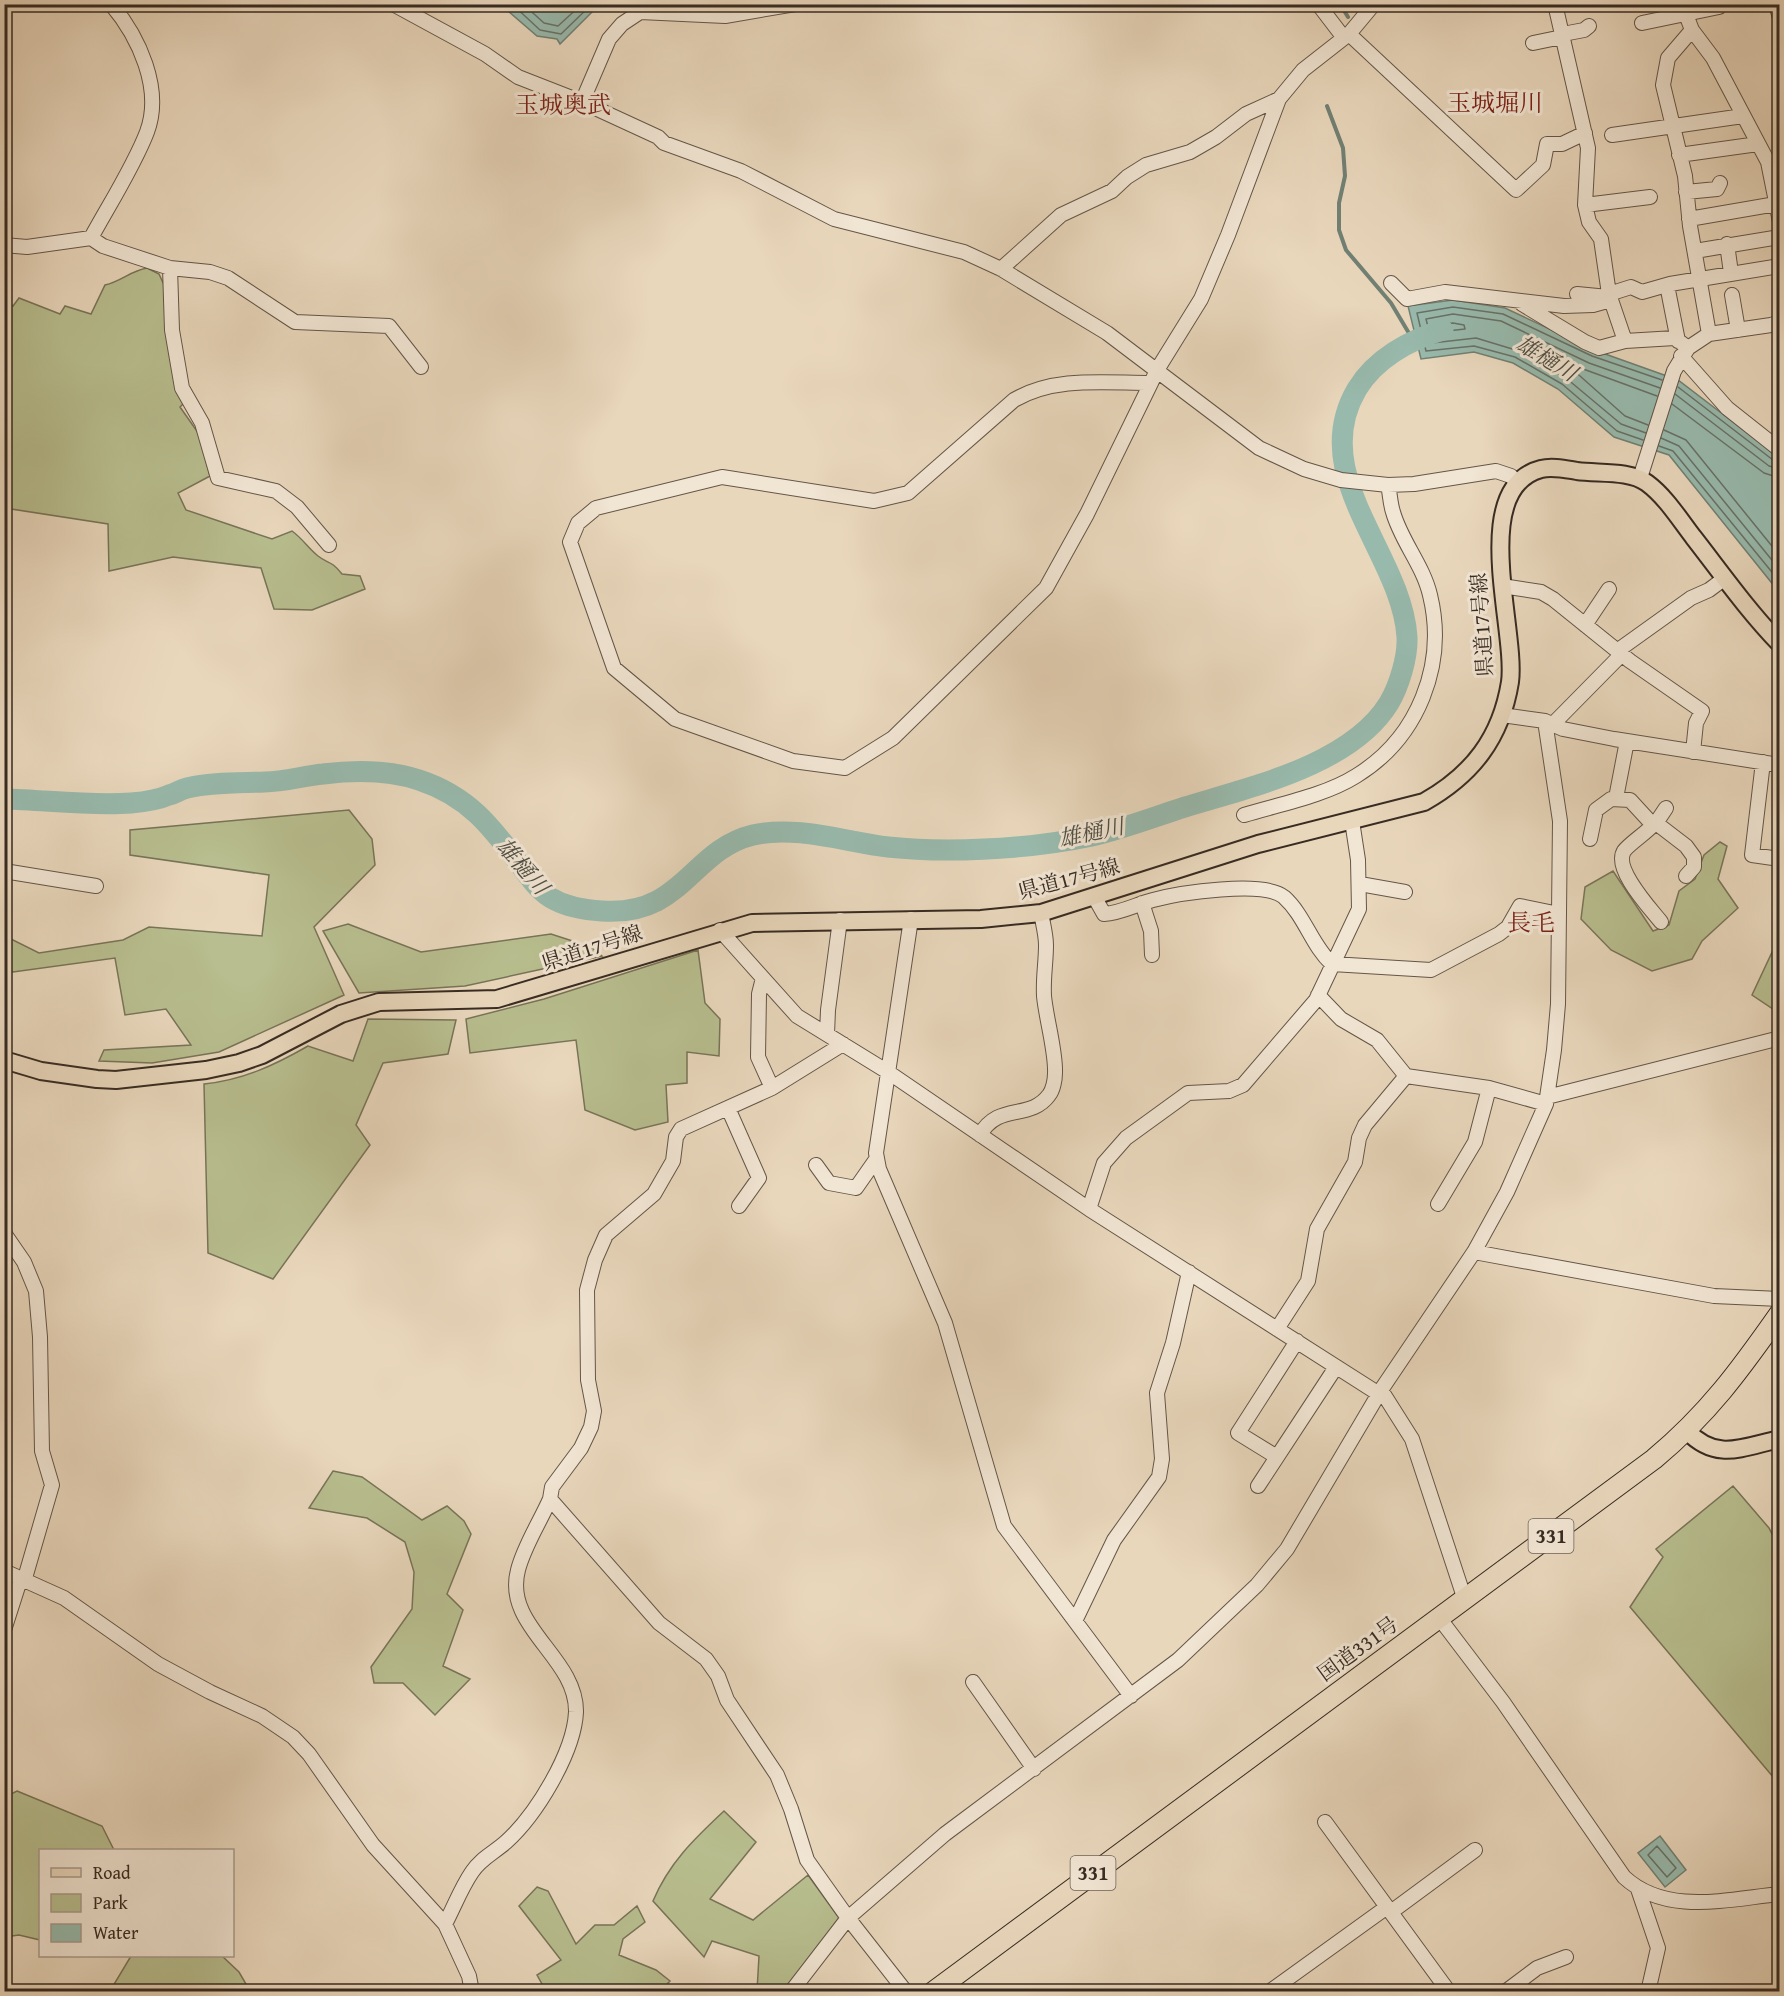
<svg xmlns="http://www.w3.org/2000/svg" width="1784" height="1996" viewBox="0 0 1784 1996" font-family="'Gentium Book Plus','Noto Serif JP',serif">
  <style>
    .green { fill: #b8be8f; stroke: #787458; stroke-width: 1.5 }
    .water { fill: #98baad; stroke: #718175; stroke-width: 1.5 }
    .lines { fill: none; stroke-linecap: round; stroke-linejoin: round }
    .shore { stroke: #687268; stroke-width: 1.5 }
    .stream { stroke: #718175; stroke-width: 4 }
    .river { stroke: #98baad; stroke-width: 21 }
    .minor-casing { stroke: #645648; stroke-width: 16 }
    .major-casing { stroke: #372b22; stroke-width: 20 }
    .highway-casing { stroke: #372b22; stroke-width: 22 }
    .minor { stroke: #f1e5d3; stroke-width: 14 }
    .major { stroke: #e9d7bc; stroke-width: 16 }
    .highway { stroke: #e9d7bc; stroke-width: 20 }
    .labels { text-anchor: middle; stroke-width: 6; stroke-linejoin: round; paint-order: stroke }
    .shield { fill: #f1e5d3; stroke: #6f6357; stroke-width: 1.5 }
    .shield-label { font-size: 20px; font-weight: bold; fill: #372b22 }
    .street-label { font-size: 21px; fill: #372b22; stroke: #f1e5d3 }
    .water-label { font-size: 22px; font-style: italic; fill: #4f4f45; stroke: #f1e5d3 }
    .quarter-label { font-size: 24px; fill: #7a1f14; stroke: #f1e5d3 }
  </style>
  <rect width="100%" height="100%" fill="#e9d7bc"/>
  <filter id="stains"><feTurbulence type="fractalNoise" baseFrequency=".00333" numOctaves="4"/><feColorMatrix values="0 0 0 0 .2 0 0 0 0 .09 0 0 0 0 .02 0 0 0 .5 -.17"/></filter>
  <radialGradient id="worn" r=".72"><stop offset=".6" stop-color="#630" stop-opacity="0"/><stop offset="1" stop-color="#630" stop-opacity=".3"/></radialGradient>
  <!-- green -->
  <path class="green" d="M147 268 159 274 165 287 185 402 180 407 199 434 210 476 178 493 186 510 272 539 292 531C303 539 308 548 318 556 328 564 331 560 342 574L360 576 365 589 312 610 274 609 261 568 173 557 109 571 108 524 5 508V303L13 306 19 298 60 314 65 306 91 314 105 285C122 281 130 271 147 268Z
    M349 810 372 839 375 865 314 927 344 995 219 1052 152 1063 99 1061 104 1050 191 1045 166 1009 125 1015 115 958 13 972 5 968V936L39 953 123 940 149 927 262 936 269 875 130 855V830Z
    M1720 842 1727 846 1718 879 1738 908 1702 941 1692 959 1652 971 1611 950 1581 919 1585 887 1613 871 1653 931 1669 925 1679 891 1695 879 1704 855Z
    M1779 894H1780L1779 1013 1752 995 1773 950 1777 895Z
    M348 924 421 952 551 934 591 947 602 956 465 986 359 993 323 931Z
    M698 950 705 1003 720 1019 719 1056 687 1052V1083L666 1085 668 1122 635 1130 585 1110 576 1040 470 1053 466 1019 544 999Z
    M368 1019 456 1020 448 1054 383 1063 356 1125 370 1145 273 1279 208 1253 204 1084C243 1080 275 1065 308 1046L353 1061Z
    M333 1471 362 1477 422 1520 447 1506 464 1521 471 1534 447 1594 463 1610 443 1666 470 1679 435 1715 403 1683H374L371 1667 412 1609 414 1572 405 1542 367 1518 309 1508Z
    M1733 1486 1769 1528 1779 1548V1784L1630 1607 1663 1557 1656 1549Z
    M17 1791 102 1826 114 1850H40V1940L19 1935 5 1937V1797Z
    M724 1811 756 1842 710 1899 753 1920 808 1875 839 1918 785 1991H757L759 1956 712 1941 704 1957 653 1901C669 1863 694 1839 724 1811Z
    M537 1887 548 1891 576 1944 595 1925H614L637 1906 645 1922 623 1939 619 1955 656 1970 670 1981 660 1991H546L537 1975 561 1960 519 1906Z
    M131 1956H222L239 1972 250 1991H110Z"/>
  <!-- water -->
  <path class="water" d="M501 5H599L560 44 557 39 537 36Z
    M1453 300 1505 308 1594 350 1678 380 1779 457V592L1669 455 1614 437 1558 389 1513 363 1474 352 1421 359 1408 306Z
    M1660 1836 1686 1870 1665 1887 1638 1853Z"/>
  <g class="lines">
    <!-- shore -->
    <path class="shore" d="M512 4 540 30 561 34 592 4
      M523 4 544 23 558 26 582 4
      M1453 323 1464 325 1465 329 1438 332V325Z
      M1678 387 1773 460 1780 461
      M1675 394 1769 466 1780 469
      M1672 404 1764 473 1780 478
      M1648 425 1625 416 1571 368 1575 366 1657 396
      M1664 430 1686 440 1780 556
      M1646 433 1621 424 1566 378 1519 351 1476 338 1432 343 1426 319 1453 314 1501 321 1589 363 1660 388
      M1661 438 1679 446 1780 570
      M1643 440 1617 431 1562 384 1515 357 1474 346 1426 351 1417 313 1453 307 1503 314 1592 356 1662 380
      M1659 446 1673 451 1780 582
      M1657 1846 1676 1868 1667 1877 1648 1855Z"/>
    <!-- stream -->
    <path class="stream" d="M1340 4 1348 17
      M1327 106 1343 148 1345 176 1339 203V230L1346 250 1391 303 1413 340"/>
    <!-- river -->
    <path class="river" d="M4 799C46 800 89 806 131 803 143 802 158 800 169 795 177 793 179 790 187 788 211 782 240 783 265 782 284 782 303 776 323 774 354 770 389 770 419 780 468 796 491 826 521 866 530 878 541 894 555 900 568 907 587 910 602 911 683 917 691 850 753 835 796 825 846 842 888 847 907 849 927 850 947 850 995 850 1044 846 1092 836 1123 829 1154 817 1185 807 1250 787 1351 765 1389 703 1399 686 1408 657 1407 637 1402 554 1306 475 1357 389 1375 359 1409 340 1443 330"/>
    <!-- minor casing -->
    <g class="minor-casing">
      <path id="minor" d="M393 4 485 54 518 77 582 102 658 137 664 143 741 171 834 219 964 252 1001 269 1107 333 1259 448 1304 469 1341 480 1388 485 1414 484 1496 471 1511 476 1517 483
        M1318 4 1344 38
        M1555 4 1588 148 1585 205 1589 222 1601 239 1609 294 1625 341 1675 338 1688 348
        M1682 4 1692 30 1713 58 1768 162 1780 222
        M1776 4 1780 18
        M1642 23 1719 7
        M1692 30 1668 58 1663 85 1685 176 1690 226 1709 334
        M1349 34 1516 190 1543 165 1547 144H1562L1585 133
        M1563 34 1584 30 1589 26
        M1533 43 1562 37
        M582 102 609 39 622 24 640 12 725 16 795 4
        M1612 135 1743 116
        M1679 155 1758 144
        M1686 192 1717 189 1720 183
        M1585 205 1650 197
        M1689 219 1776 204
        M91 238C109 205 134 166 147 132 163 89 139 37 111 4
        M1727 244 1731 273
        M4 245 27 247 91 238 103 246 170 268 210 272 228 278 295 322 389 326 421 367
        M1695 251 1780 237
        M170 268 172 330 182 388 202 423 218 478 276 491 297 507 329 545
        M1001 269 1061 215 1112 191 1127 177 1146 165 1190 152 1216 137 1246 114 1279 99
        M1391 283 1407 299 1445 292 1564 306 1593 305 1611 300
        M1667 285 1678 341
        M1577 294 1608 297
        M1609 294 1631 287 1642 292 1670 284 1780 266
        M1732 295 1738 330
        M1522 304 1585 342 1599 348 1625 341
        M1681 356 1727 408 1780 450
        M1151 383C1105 383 1055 376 1014 400L908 493 874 501 722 477 596 508 578 523 570 542 614 668 675 719 793 761 845 768 893 738 1046 588 1087 514 1151 383 1157 370 1201 299 1228 235 1279 99 1303 70 1349 34 1374 4
        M1640 478 1674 371 1688 348 1709 334 1771 325 1780 322
        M1502 586 1541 592 1553 599 1630 661 1702 711 1696 723 1693 752
        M1585 625 1609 589
        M1617 651 1691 598 1709 590 1725 578
        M1502 715 1545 721 1563 729 1614 739 1780 765
        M1553 724 1621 655
        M1763 762 1752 855 1780 859
        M1616 798 1627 741
        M1244 815C1280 804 1324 796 1356 776 1418 738 1447 665 1430 595 1423 565 1401 541 1393 512 1390 503 1390 493 1388 485
        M1656 823 1666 808
        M1653 825C1646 833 1629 844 1624 851 1613 869 1650 908 1661 922
        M1590 839 1596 810 1611 799 1630 800 1653 825 1656 823 1686 846 1694 857V867L1686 876
        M4 871 96 886
        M1360 884 1405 892
        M1095 898 1104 914C1121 913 1137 904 1153 900 1179 893 1264 880 1284 897 1305 916 1312 946 1332 964L1431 970 1499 934 1508 927 1520 906 1559 914
        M1142 903 1151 931 1152 955
        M911 919 876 1153 879 1169 945 1323 1004 1526 1131 1696
        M720 930 797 1016 888 1072 1089 1209 1379 1394
        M763 978 759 994 758 1057 772 1088
        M1318 995 1341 1019 1377 1040 1406 1076 1489 1088 1546 1104
        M827 1034 828 1010 840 920
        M1547 1097 1780 1038
        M728 1108 759 1178 739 1206
        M980 1135C998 1102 1030 1121 1049 1095 1053 1090 1055 1080 1055 1073 1056 1052 1046 1018 1044 996 1043 977 1046 963 1046 945 1046 935 1043 924 1041 913
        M816 1165 829 1183 856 1188 877 1158
        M1438 1204 1475 1142 1489 1088
        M1089 1209 1104 1163 1126 1138 1188 1093 1229 1091 1243 1085 1316 1000 1359 909 1358 860 1352 821
        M4 1233 24 1262 36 1291 40 1337 42 1451 52 1485 25 1578
        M1474 1252 1714 1296 1780 1299
        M1277 1329 1308 1281 1317 1229 1355 1162 1359 1138 1365 1125 1406 1076
        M1381 1390 1412 1439 1465 1600
        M1277 1457 1238 1433 1297 1341
        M1258 1486 1336 1367
        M550 1499 659 1623 706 1659 718 1676 727 1700 777 1775 791 1809 807 1860 848 1918 906 1992
        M4 1571 64 1598 158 1664 210 1692 262 1716 293 1737 309 1754 373 1845 445 1924 469 1976 472 1992
        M1440 1619 1503 1702 1624 1877C1666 1916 1728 1899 1780 1894
        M1075 1621 1114 1540 1159 1477 1162 1459 1157 1393 1173 1343 1189 1272
        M4 1630 21 1577
        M973 1682 1034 1769
        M1325 1822 1449 1992
        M1638 1889 1658 1948 1648 1992
        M1391 1912 1475 1850
        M445 1924C454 1907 461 1888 472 1872 480 1859 495 1852 506 1842 536 1815 574 1753 576 1712 577 1657 503 1627 518 1570 524 1546 540 1522 550 1499L552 1487 581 1448 591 1427 594 1411 588 1380 587 1290 595 1260 606 1235 654 1194 673 1161 676 1137 681 1129 772 1088 843 1044
        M791 1992 848 1918 945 1834 1178 1660 1257 1585 1287 1549 1381 1390 1474 1252 1507 1192 1546 1104 1554 1050 1558 1004 1560 821 1545 721
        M1269 1992 1387 1907
        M1505 1992 1537 1968 1566 1957"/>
    </g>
    <!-- major casing -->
    <g class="major-casing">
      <path id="major" d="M4 1060 41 1071 97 1079 116 1080 206 1070 239 1063 262 1055 341 1014 379 1002 497 999 752 923 981 919 1041 913 1258 844 1424 802C1472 775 1501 738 1510 682 1517 630 1468 488 1541 469 1552 466 1565 469 1577 471 1598 474 1630 470 1647 483 1666 497 1680 520 1694 538 1722 574 1748 611 1780 644
        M1687 1431C1717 1462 1742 1447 1780 1439"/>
    </g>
    <!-- highway casing -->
    <g class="highway-casing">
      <path id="highway" d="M933 1992 1654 1459C1708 1414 1740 1370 1780 1313"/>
    </g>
    <!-- minor -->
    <use href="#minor" class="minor"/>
    <!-- major -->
    <use href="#major" class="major"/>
    <!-- highway -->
    <use href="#highway" class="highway"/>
  </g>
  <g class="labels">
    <!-- shield labels -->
    <g class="shield">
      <rect x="1528.5" y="1519" width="45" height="34" rx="4.5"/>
      <rect x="1070.5" y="1856" width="45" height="34" rx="4.5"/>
    </g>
    <g class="shield-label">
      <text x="1551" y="1543">331</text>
      <text x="1093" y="1880">331</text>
    </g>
    <!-- street labels -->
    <g class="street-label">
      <text transform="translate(1482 625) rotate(-94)" y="7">県道17号線</text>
      <text transform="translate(1069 879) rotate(-15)" y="7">県道17号線</text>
      <text transform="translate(592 948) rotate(-18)" y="7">県道17号線</text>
      <text transform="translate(1358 1649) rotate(-36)" y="7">国道331号</text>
    </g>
    <!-- water labels -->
    <g class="water-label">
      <text transform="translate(1547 358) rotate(31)" y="8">雄樋川</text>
      <text transform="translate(1091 832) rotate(-12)" y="8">雄樋川</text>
      <text transform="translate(523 866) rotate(49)" y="8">雄樋川</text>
    </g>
    <!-- quarter labels -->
    <g class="quarter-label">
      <text x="1495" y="111">玉城堀川</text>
      <text x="563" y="113">玉城奥武</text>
      <text x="1531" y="931">長毛</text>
    </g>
  </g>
  <!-- margin -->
  <rect width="1784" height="1996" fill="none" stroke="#e9d7bc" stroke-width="24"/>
  <rect x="6" y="6" width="1772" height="1984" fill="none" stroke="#372b22" stroke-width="3"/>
  <rect x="12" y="12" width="1760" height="1972" fill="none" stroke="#372b22" stroke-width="1.5"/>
  <!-- legend -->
  <rect x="39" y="1849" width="195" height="108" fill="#f1e5d3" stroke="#a79b8c" stroke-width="1.5"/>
  <rect x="51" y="1868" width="30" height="9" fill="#e9d7bc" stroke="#a79b8c" stroke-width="1.5"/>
  <text x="93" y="1879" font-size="18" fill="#372b22">Road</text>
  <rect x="51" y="1894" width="30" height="18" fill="#b8be8f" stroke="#a79b8c" stroke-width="1.5"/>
  <text x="93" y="1909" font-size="18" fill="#372b22">Park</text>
  <rect x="51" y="1924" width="30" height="18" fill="#98baad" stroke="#a79b8c" stroke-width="1.5"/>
  <text x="93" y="1939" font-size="18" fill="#372b22">Water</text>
  <rect width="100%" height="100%" filter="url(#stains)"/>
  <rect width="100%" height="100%" fill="url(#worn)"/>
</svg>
